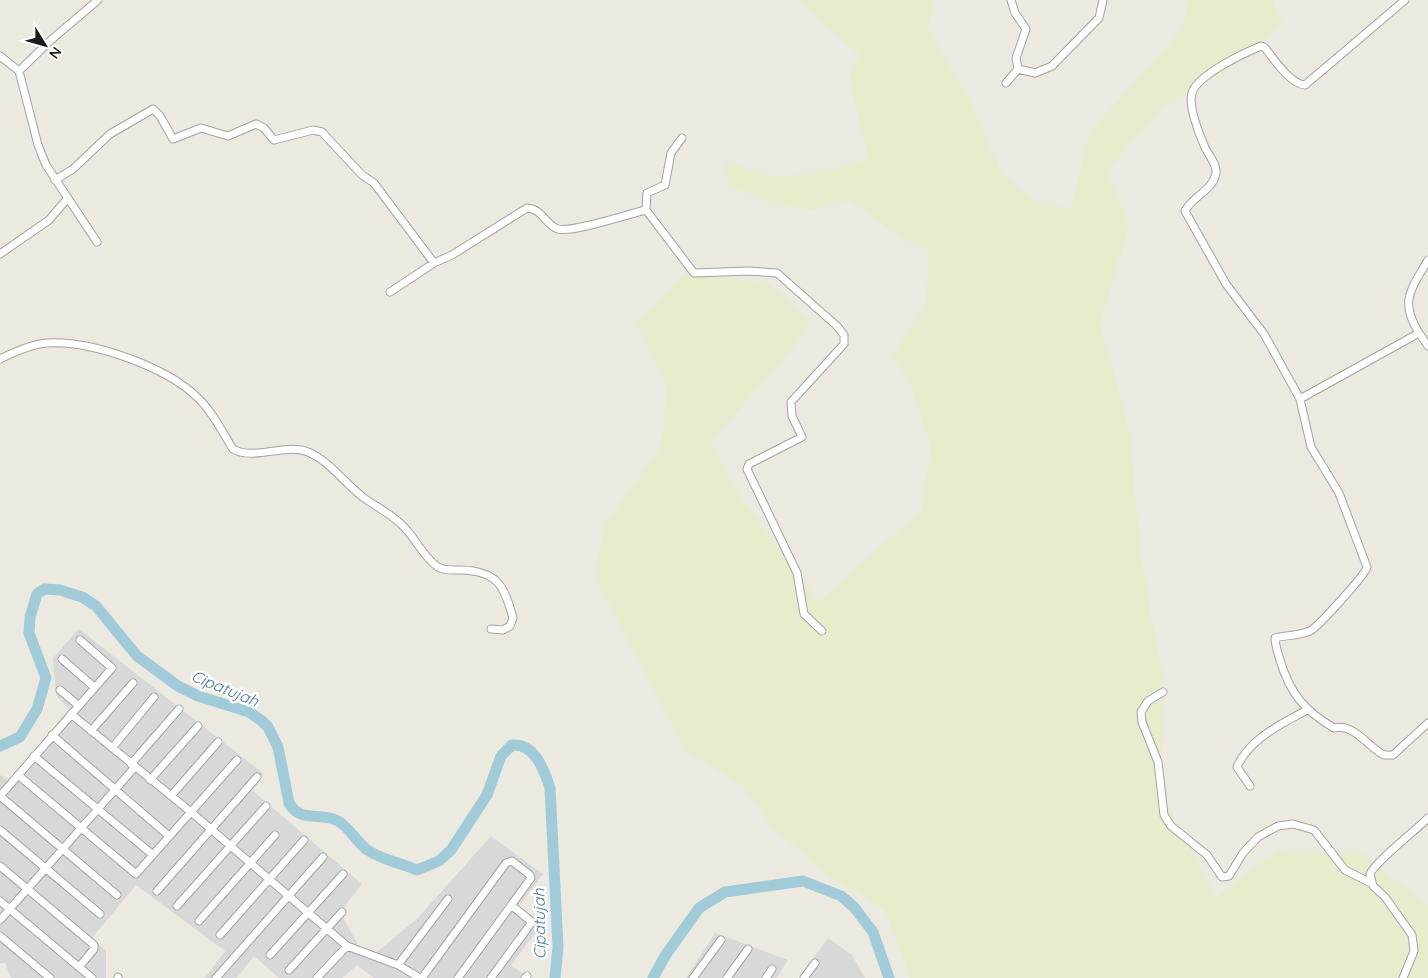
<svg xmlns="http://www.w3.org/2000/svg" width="1428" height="978" viewBox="0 0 1428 978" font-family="Quicksand,sans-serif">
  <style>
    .residential { fill: #d9d8d8 }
    .farmland { fill: #e8ebcc }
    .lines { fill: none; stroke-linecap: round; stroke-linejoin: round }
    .river { stroke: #a2cbd9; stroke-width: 11 }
    .street-casing { stroke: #a2a2a2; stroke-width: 9 }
    .street { stroke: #fff; stroke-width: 7 }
    .labels { text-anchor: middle; stroke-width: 5; stroke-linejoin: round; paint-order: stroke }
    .water-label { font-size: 16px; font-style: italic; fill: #4c76a6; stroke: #fff }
  </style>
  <rect width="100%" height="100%" fill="#ece9e0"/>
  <!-- residential -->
  <path class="residential" d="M79 629 264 774 252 790 362 884 340 912 362 952 373 955 417 919 491 836 543 874 519 906 543 923 511 965 529 978H374L357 965 342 978H279L254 956 237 978H205L225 951 136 885 92 938 106 951V978H11L5 963H0V775L10 781 69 709 56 695 53 658Z
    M715 933 788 960 777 978H686Z
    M828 938 852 955 865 978H799Z"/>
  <!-- farmland -->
  <path class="farmland" d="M801 0H936L927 27 969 99 1002 174 1036 201 1071 209 1090 132 1182 29 1188 0H1272L1282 22 1249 58 1163 106 1107 171 1129 225 1100 324 1130 433 1140 553 1163 679 1161 792 1216 898 1277 850 1361 853 1428 906V978H911L884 909 831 877 772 827 743 786 686 751 595 577 605 524 662 446 667 385 636 322 684 274 768 283 809 322 796 344 711 442 735 490 819 602 922 509 931 446 908 378 892 357 927 301 928 249 905 241 850 200 812 210 774 204 729 186 724 162 776 177 828 171 868 159 849 74 860 55 810 12Z"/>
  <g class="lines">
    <!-- river -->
    <path class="river" d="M0 746 20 737 37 709 46 678 29 633 30 617 37 594 44 589 60 590 82 597 96 606 137 656 178 686 198 696 249 712 262 721 268 727 278 747 289 803C300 823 321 812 338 821 349 827 356 841 366 849 379 859 401 863 417 870L439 861 451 850 487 795 501 756 512 745C535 743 544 770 550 788L558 947 555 978
      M653 978 665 956 699 908 725 892 803 881 841 896 854 907 873 932 889 978"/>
    <!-- street casing -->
    <g class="street-casing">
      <path id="street" d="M1011 0 1015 13 1026 29 1016 58 1018 69
        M1405 0 1305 85C1290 84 1274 59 1265 48L1261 46C1244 53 1197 75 1192 93 1188 105 1199 134 1204 145 1207 154 1217 163 1216 173 1213 191 1192 196 1185 211L1226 284 1264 334 1300 399 1419 333C1399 301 1411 290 1428 260
        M0 56 19 71 51 40 98 0
        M1018 69 1035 73 1052 66 1099 18 1103 0
        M19 71 38 145 46 165 97 242
        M1006 83 1018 69
        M55 180 73 169 110 134 153 109 160 116 173 139 201 128 228 136 256 124 264 128 274 140 313 130 322 132 362 175 374 183 434 263 452 255 527 208C543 209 545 225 558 229 573 233 628 214 646 210L694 273 750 271 777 273 837 326 844 335V344L791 402 792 416 802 437 749 464 747 469 797 573 804 614 822 631
        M646 210 647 193 665 185 671 153 682 138
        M0 254 49 220 67 199
        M390 292 434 263
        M1419 333 1428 346
        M0 359C14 352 31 344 47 343 91 340 167 367 198 398 213 412 222 432 233 449 253 461 284 443 308 452 330 461 345 484 364 498 378 508 392 514 404 527 416 539 424 558 438 567 444 571 454 570 461 570 497 571 504 585 513 618L510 626 503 630 491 629
        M1300 399 1311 447 1339 493 1367 567C1366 574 1318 627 1310 631 1298 636 1286 635 1275 638 1275 645 1278 653 1280 660 1290 694 1305 711 1334 728 1354 723 1368 747 1384 755H1393L1428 723
        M62 659 94 687
        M60 690 78 705
        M1163 692 1148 701 1141 712 1142 722 1158 762 1164 815 1171 826 1207 855 1222 877 1229 876 1243 853 1258 837 1278 826 1293 824 1314 830 1345 870 1371 883
        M71 714 191 812 347 946 398 965 420 978
        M91 731 133 683
        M52 735 169 836
        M112 748 154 697
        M34 756 153 855
        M131 764 179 709
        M18 775 136 874 237 760
        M150 780 198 726
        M1250 786 1237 767C1249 739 1281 724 1307 710
        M0 796 112 668 80 640
        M0 796 117 895
        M171 796 218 742
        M0 830 100 914
        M0 866 94 945V949L79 967
        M157 891 257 777
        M0 901 92 978
        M177 906 266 806
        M0 920 135 767
        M199 921 275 835
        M220 935 304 840
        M0 936 50 978
        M270 955 343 874
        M398 965 448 899
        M289 970 342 912
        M118 978V977
        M216 978 323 857
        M317 978 347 946
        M422 978 506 863 512 861 530 875 531 878 458 978
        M491 978 532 922 511 905
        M525 978 527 976
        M693 978 721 940
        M727 978 748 949
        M766 978 772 969
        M804 978 815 963
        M1403 978 1414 951 1412 935 1385 897 1373 886 1370 874C1375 862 1415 831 1428 818"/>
    </g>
    <!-- street -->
    <use href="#street" class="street"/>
  </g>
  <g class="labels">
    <!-- water labels -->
    <g class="water-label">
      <text transform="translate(225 688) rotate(22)" y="6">Cipatujah</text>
      <text transform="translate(539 924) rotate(-91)" y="6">Cipatujah</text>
    </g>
  </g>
  <!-- north arrow -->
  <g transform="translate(45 45) rotate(127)" stroke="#ffffff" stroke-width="4" paint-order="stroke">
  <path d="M0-4L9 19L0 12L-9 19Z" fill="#1b1b1b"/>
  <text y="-8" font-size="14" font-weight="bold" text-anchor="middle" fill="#1b1b1b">N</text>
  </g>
</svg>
